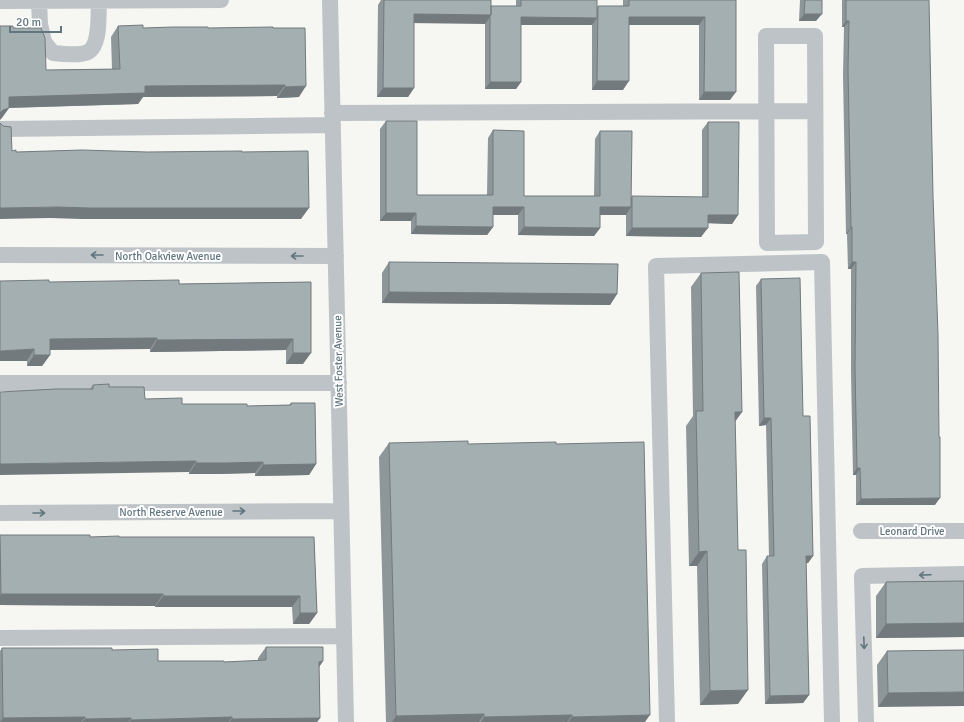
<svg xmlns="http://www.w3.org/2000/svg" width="964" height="722" viewBox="0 0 964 722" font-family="Signika,sans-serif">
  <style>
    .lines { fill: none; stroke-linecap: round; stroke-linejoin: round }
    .minor { stroke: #bdc3c6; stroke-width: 16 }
    .wall { fill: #8d9699 }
    .shaded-wall { fill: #737a7d }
    .building { fill: #a4afb2; stroke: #737a7d }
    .oneway { stroke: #61767e }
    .labels { text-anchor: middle; stroke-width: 4; stroke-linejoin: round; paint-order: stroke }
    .street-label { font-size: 11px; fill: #61767e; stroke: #fff }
  </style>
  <rect width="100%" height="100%" fill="#f6f6f3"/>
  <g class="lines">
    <!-- minor -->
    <path class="minor" d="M330 0 346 722
      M0 1 221 0
      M39 1 40 24 44 42 53 53C62 54 80 56 88 52 101 45 98 14 99 1
      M766 36H815L816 242 767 243Z
      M332 113 815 111
      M0 129 333 125
      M0 255 336 256
      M0 383H339
      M0 513 341 511
      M861 531H964
      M0 638 344 636
      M667 722 656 266 822 262 832 722
      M866 722 862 576 964 574"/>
  </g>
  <!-- wall -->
  <path class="wall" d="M381 0H491V6H516V0H597V7L623 6V0H736L730 100H699V25H629L623 90H592V25H521V82L516 89H485V23H414V88L408 97H377L378 5Z
    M800 0H822L816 21H799Z
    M842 0H929L935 505H856V475H853L851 373V269H848L847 234H846L843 75 844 27H842Z
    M118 26 143 28H273L299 97 277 98V96L143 97 138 104 9 108 1 119 13 28 46 70 112 69 111 37Z
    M386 121 417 195H487L488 138 493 130 524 196H594L595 139 600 131 631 197H702V130L708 122 738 215 732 224 708 223 701 237 626 236V215H600V228L594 236 518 235V215H493V227L487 235 411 234V221H380V129Z
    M389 262 617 294 610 305 382 303V273Z
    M701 273 742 412 735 421 738 704 700 705 697 566H689L686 426 693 416 691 287Z
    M761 279 803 416 813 556 808 563H806L809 695 803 703 765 704 762 564 767 556H769L766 425 759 426 756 286Z
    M49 282 179 284 311 282 303 364H286V350L150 352V349H120L50 350V355L42 366H27V361Z
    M93 385 109 387 145 399 182 404 247 406 289 405 291 403 316 464 309 475 255 476V473L218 474H189V472L90 389Z
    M389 443 468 444H556L645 722H386L379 457Z
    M0 535 90 537H314L317 613 309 624H293L292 607H155V606L0 605Z
    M964 581V637L876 638V596L886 582Z
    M266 647 323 661 319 667 320 718 317 722H0V651L2 648 112 650 158 661 224 662 258 661V658Z
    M964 650 878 707 877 665 887 651Z"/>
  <!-- shaded-wall -->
  <path class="shaded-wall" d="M414 14 491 15 485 24 408 23Z
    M804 14H822L816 21H799Z
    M521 17 597 18 592 25H516Z
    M629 17H705L699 25H623Z
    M846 21H849L844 27H842Z
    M597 81H629L623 90H592Z
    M490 82H521L516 89H485Z
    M285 85 277 96 143 97 138 104 1 108 9 97 145 86Z
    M306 86 299 97 277 98 285 87Z
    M383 88H414L408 97H377Z
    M704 92H736L730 100H699Z
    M9 108 1 119 0 120V113L3 110Z
    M58 207 309 208 301 219H81L50 218 0 219V208Z
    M493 207H524L518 215H487Z
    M600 207H631L626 215H594Z
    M386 213H416L411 221H380Z
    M708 215H738L732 224 701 223Z
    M416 226 493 227 487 235 411 234Z
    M524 227 600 228 594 236 518 235Z
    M851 227H852L847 234H846Z
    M632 228H708L701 237 626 236Z
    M852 262H856L851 269H848Z
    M389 292 617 294 610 305 382 303Z
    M128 338H157L150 349 42 350 50 339Z
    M293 339 286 350 150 352 157 340Z
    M34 349 27 361H0V351Z
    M293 353H311L303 364H286Z
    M34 355H50L42 366H27Z
    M735 412H742L732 426Z
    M764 418H771L766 425 759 426Z
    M196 461 189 472 0 475V464Z
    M263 462 255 473 218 474H189L196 463Z
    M316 464 309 475 255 476 263 465Z
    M857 468H860L856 475H853Z
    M940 498 935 505H856L861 499Z
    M707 551 697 566H689L699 552Z
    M806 556H813L808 563 800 564Z
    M1 594H163L155 606 0 605V595Z
    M163 596H300L292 607H155Z
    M300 613H317L309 624H293Z
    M964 623V637L876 638 886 624Z
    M323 661 315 673 319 662Z
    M748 690 738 704 700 705 710 691Z
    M964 692V706L878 707 888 693Z
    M809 695 803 703 765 704 770 696Z
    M484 714 479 722H392L396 716Z
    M572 715 567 722H481L484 717Z
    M650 715 645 722H568L572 717Z
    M85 717 81 722H0L3 718Z
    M232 717 229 722H129L131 720Z
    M131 718 128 722H82L85 719Z
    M320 718 317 722H230L232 719Z"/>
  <!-- building -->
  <path class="building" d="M384 0H491V15L414 14V88H383Z
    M521 0H597V18L521 17V82H490V16L491 15V6H521Z
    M629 0H736V92H704L705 17H629V81H597L598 6H629Z
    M805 0H822V14H804Z
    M846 0H929L933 196 938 334 939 437H940V498L861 499 860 468H857L855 367 856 262H852V227H851L848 69 849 21H846Z
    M143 25V28L173 27H208V28L273 27V28H305L306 86 285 87V85L145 86V93L9 97V108L3 110 0 113V26H13V28H41L45 38 46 70 120 69 118 26Z
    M386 121H417V195H493V130L524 131V196H600V131H632L631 207H600V228L524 227V207H493V227L416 226V213H386Z
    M708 122H739L738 215H708V228H632V196L708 197Z
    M0 123 3 126 11 127 12 151 16 150V152L82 150 147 152 242 151V152L308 151 309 208H89L58 207 0 208Z
    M389 262 618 264 617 294 389 292Z
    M739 272 742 412H735L738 550H746L748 690 710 691 707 551 699 552 696 411H703L701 273Z
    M800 278 803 416H810L813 556H806L809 695 770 696 767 556H774L771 418H764L761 279Z
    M49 280V282L179 280V284L311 282V353H293V339L157 340V338L50 339V355H34V349L0 351V281Z
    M109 384V387H144L145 399 182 398V404H247V406L291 405V403H315L316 464 263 465V462L226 463H196V461L0 464V392L56 389H93V385Z
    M468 441V444L556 442V444L644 442 650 715 572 717V715L484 717V714L396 716 389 443Z
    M0 535H90V537L119 536V537H314L317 613H300V596H163V594H1Z
    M964 581V623L886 624V582Z
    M266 647H323V661L319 662 320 718 232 719V717L131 720V718L85 719V717L3 718 2 648H112V650L158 649V661H224V662L266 660Z
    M964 650V692L888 693 887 651Z"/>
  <!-- one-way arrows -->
  <defs><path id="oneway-shaft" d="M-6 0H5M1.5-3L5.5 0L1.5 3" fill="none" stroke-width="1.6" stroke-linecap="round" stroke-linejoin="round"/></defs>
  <g class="oneway">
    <use href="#oneway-shaft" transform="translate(97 255) rotate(-180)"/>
    <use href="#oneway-shaft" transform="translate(297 256) rotate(-180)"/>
    <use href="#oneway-shaft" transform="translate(239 511)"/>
    <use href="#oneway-shaft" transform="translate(39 513)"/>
    <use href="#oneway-shaft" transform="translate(925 575) rotate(178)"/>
    <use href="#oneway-shaft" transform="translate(864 643) rotate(88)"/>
  </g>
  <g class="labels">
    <!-- street labels -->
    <g class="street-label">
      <text x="168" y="260">North Oakview Avenue</text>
      <text transform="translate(338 361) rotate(-91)" y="4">West Foster Avenue</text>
      <text x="171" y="516">North Reserve Avenue</text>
      <text x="912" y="535">Leonard Drive</text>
    </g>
  </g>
  <!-- scale -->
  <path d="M10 26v6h51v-6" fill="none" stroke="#61767e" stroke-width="2"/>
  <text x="16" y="26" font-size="12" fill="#61767e" stroke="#ffffff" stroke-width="3" paint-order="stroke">20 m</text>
</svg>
